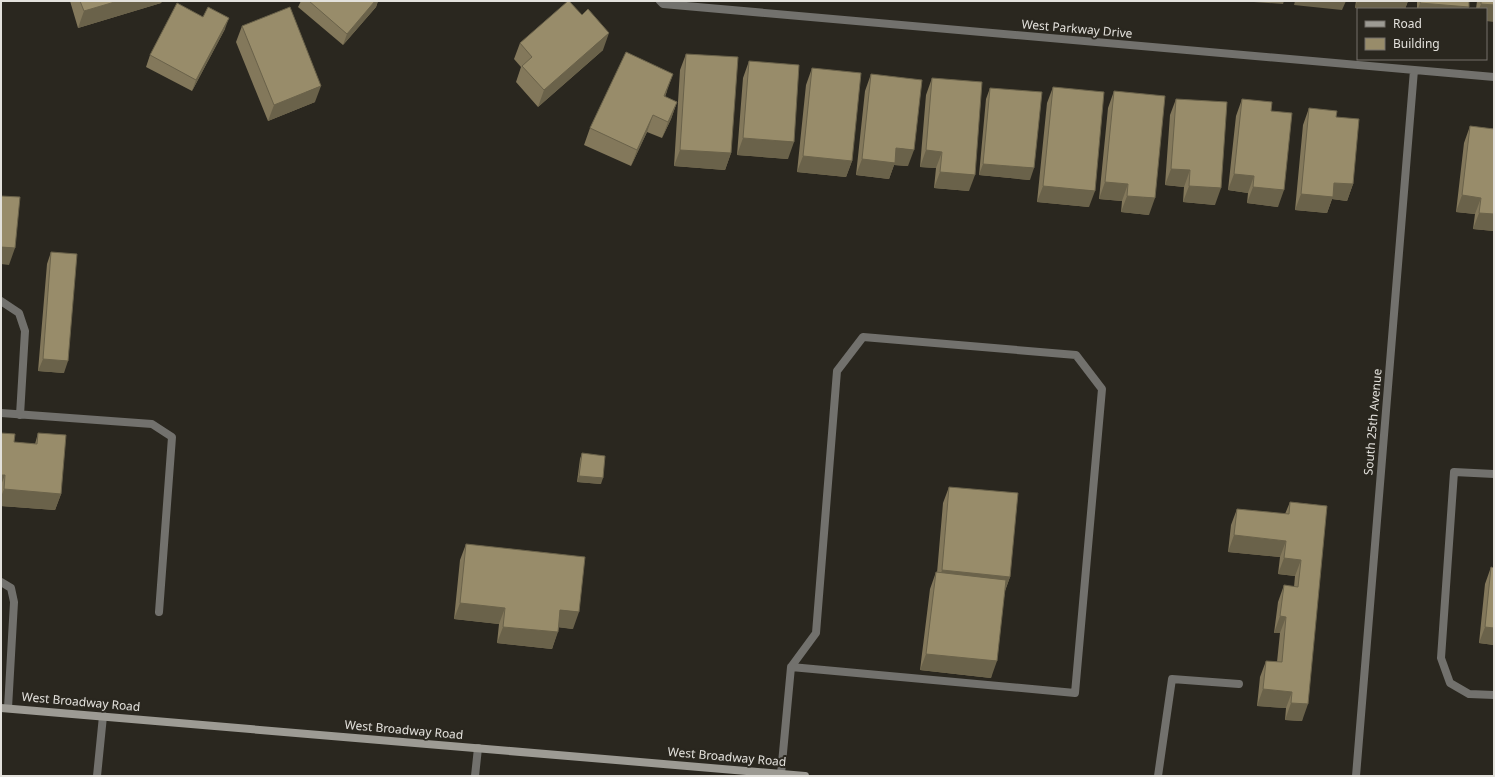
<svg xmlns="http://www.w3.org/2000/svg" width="1495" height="777" viewBox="0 0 1495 777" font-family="'Noto Sans',sans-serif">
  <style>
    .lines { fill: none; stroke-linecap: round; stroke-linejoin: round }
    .lane { stroke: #72716d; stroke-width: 8 }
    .street { stroke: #72716d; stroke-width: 8 }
    .secondary { stroke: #9d9b94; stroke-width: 8 }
    .wall { fill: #83785b }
    .shaded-wall { fill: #6a624a }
    .building { fill: #988c6a; stroke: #6a624a }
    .labels { text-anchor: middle; stroke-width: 4; stroke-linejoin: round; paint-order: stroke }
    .street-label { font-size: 12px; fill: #e3e1dc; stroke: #2a271f }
  </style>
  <rect width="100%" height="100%" fill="#2a271f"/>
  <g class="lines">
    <!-- lane -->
    <path class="lane" d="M1 301 19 313 25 331 20 415
      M1 413 152 424 172 437 159 612
      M1494 474 1454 472 1441 658 1450 683 1469 694 1494 695
      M1 582 11 588 14 602 8 708
      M781 774 791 667 816 633 837 371 863 337 1076 355 1102 389 1075 693 791 667
      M97 776 103 716
      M475 776 478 748
      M1158 776 1172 679 1239 684"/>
    <!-- street -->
    <path class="street" d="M660 1 663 4 1494 77
      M1356 776 1414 70"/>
    <!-- secondary -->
    <path class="secondary" d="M1 708 805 776"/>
  </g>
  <!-- wall -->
  <path class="wall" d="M70 1H162L161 3 78 28Z
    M301 1H378L376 7 343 45 298 7Z
    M1356 1H1408L1405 9H1363L1355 8Z
    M1417 1H1469L1468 9H1417Z
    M1477 1H1494L1486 9H1476Z
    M203 17 225 29 192 91 146 67 150 55Z
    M242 26 315 102 268 121 236 42Z
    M520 43 603 50 538 107 516 82 521 67 514 59Z
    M686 54 731 153 725 170 674 166 680 70Z
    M749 61 788 159 737 155 743 78Z
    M812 68 852 161 846 177 797 172 806 85Z
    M871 74 908 166 894 165 889 179 856 175 865 91Z
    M932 78 969 191 934 188 936 168 920 167 926 95Z
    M1053 87 1089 207 1037 202 1047 103Z
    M990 88 1030 180 979 175 986 99Z
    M667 91 665 97 677 102 671 119 662 138 647 132 631 166 584 145 590 128Z
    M1114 91 1149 215 1121 212 1122 201 1099 199 1108 108Z
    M1176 99 1215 205 1183 202 1184 187 1165 185 1170 115Z
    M1242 99 1271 111 1278 207 1247 203 1248 193 1228 190 1236 116Z
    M1309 108 1336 117 1353 184 1347 201 1332 199 1327 213 1295 210 1303 125Z
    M1470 126 1494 129V231L1473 229 1475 214 1456 212 1464 143Z
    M51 252 64 373 38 371 47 264Z
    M1 433 14 442 35 444 38 433 61 494 55 510 1 506Z
    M582 453 601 484 577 482 580 459Z
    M949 487 1010 577 1005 591 991 678 920 670 930 589 936 572 937 573 943 503Z
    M1290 502 1327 506 1302 721 1285 720 1286 708 1257 706 1260 677 1266 661 1277 662 1280 633H1274L1278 602 1284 585 1294 587 1295 576 1278 574 1280 557 1228 552 1231 525 1237 509 1285 514Z
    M466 544 573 629 559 627 552 649 497 643 499 624 454 619 460 560Z
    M1491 567 1494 645 1479 643 1485 584Z"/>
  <!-- shaded-wall -->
  <path class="shaded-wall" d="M118 1H162L161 3 78 28 84 11Z
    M375 1H378L376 7 343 45 347 34Z
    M1239 1H1284L1283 4Z
    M1295 1H1346L1342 10 1294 5Z
    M1357 1H1408L1405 9H1363L1355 8Z
    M1420 3 1469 7 1468 9H1418Z
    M1481 4 1494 5V22L1486 21V9H1479Z
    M229 18 225 29 192 91 196 80Z
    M609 33 603 50 538 107 544 90Z
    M673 74 667 91 658 113 664 96Z
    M321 86 315 102 268 121 274 105Z
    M677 102 671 119 662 138 668 122Z
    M653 115 647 132 631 166 637 150Z
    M743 138 794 142 788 159 737 155Z
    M896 148 914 150 908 166 894 165 889 179 856 175 862 159Z
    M680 150 731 153 725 170 674 166Z
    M926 150 942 152 936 168 920 167Z
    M803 156 852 161 846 177 797 172Z
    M983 164 1034 168 1030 180 979 175Z
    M1171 169 1190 170 1184 187 1165 185Z
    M940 172 975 175 969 191 934 188Z
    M1234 174 1254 176 1248 193 1228 190Z
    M1105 182 1128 184 1122 201 1099 199Z
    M1334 183 1353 184 1347 201 1332 199 1327 213 1295 210 1301 194Z
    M1043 186 1095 191 1089 207 1037 202Z
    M1189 186 1221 188 1215 205 1183 202Z
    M1253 187 1284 190 1278 207 1247 203Z
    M1462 195 1481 198 1475 214 1456 212Z
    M1127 196 1155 198 1149 215 1121 212Z
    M1479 213 1494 214V231L1473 229Z
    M1 247 15 248 9 265 1 264Z
    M43 359 68 361 64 373 38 371Z
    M1 475H5L1 485Z
    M579 476 603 478 601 484 577 482Z
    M4 489 61 494 55 510 1 506V497Z
    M1234 535 1286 541 1280 557 1228 552Z
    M1284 558 1301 560 1295 576 1278 574Z
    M942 570 1010 577 1004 593 936 587Z
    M460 603 505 608 499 624 454 619Z
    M560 610 579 612 573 629 555 627Z
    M1280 616 1286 617 1280 633H1274Z
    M503 627 558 632 552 649 497 643Z
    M1485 627 1494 628V645L1479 643Z
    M926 654 997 661 991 678 920 670Z
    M1263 689 1292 692 1286 708 1257 706Z
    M1291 703 1308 704 1302 721 1285 720Z"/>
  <!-- building -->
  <path class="building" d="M80 1H118L84 11Z
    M309 1H375L347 34Z
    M568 1H569L582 15 588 9 609 33 544 90 522 66 532 57 520 43Z
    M1421 1H1469V7L1420 3Z
    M1481 1H1494V5L1481 4Z
    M177 3 203 17 208 7 229 18 196 80 150 55Z
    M290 7 321 86 274 105 242 26Z
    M626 52 673 74 664 96 677 102 668 122 653 115 637 150 590 128Z
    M686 54 738 57 731 153 680 150Z
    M749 61 799 65 794 142 743 138Z
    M812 68 861 73 852 161 803 156Z
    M871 74 922 80 914 150 896 148 895 163 862 159Z
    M932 78 982 82 975 175 940 172 942 152 926 150Z
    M1053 87 1104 92 1095 191 1043 186Z
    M990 88 1042 92 1034 168 983 164Z
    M1114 91 1165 96 1155 198 1127 196 1128 184 1105 182Z
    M1176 99 1227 102 1221 188 1189 186 1190 170 1171 169Z
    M1242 99 1272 102 1271 111 1292 113 1284 190 1253 187 1254 176 1234 174Z
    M1309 108 1337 111 1336 117 1359 119 1353 184 1334 183 1333 197 1301 194Z
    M1470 126 1494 129V214L1479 213 1481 198 1462 195Z
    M1 196 20 197 15 248 1 247Z
    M51 252 77 254 68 361 43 359Z
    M1 433 15 434 14 442 37 444 38 433 66 435 61 494 4 489 5 475H1Z
    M582 453 605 456 603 478 579 476Z
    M949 487 1018 493 1010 577 942 570Z
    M1290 502 1327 506 1308 704 1291 703 1292 692 1263 689 1266 661 1282 662 1286 617 1280 616 1284 585 1298 587 1301 560 1284 558 1286 541 1234 535 1237 509 1289 514Z
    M466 544 585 557 579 612 560 610 558 632 503 627 505 608 460 603Z
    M1491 567 1494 568V628L1485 627Z
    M936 572 1006 580 997 661 926 654Z"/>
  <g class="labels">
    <!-- street labels -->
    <g class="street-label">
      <text transform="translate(1077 29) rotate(5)" y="4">West Parkway Drive</text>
      <text transform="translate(1373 422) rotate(-85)" y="4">South 25th Avenue</text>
      <text transform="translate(81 702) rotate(5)" y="4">West Broadway Road</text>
      <text transform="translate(404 730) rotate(5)" y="4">West Broadway Road</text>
      <text transform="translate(727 757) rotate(5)" y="4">West Broadway Road</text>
    </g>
  </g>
  <!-- border -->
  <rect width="1495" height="777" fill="none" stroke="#e3e1dc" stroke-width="4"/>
  <!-- legend -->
  <rect x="1357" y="8" width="130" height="52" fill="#2a271f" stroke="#74716b"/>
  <rect x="1365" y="21" width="20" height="6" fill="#9d9b94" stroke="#74716b"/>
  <text x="1393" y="28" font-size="12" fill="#e3e1dc">Road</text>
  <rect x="1365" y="38" width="20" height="12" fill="#988c6a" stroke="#74716b"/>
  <text x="1393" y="48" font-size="12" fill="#e3e1dc">Building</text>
</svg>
